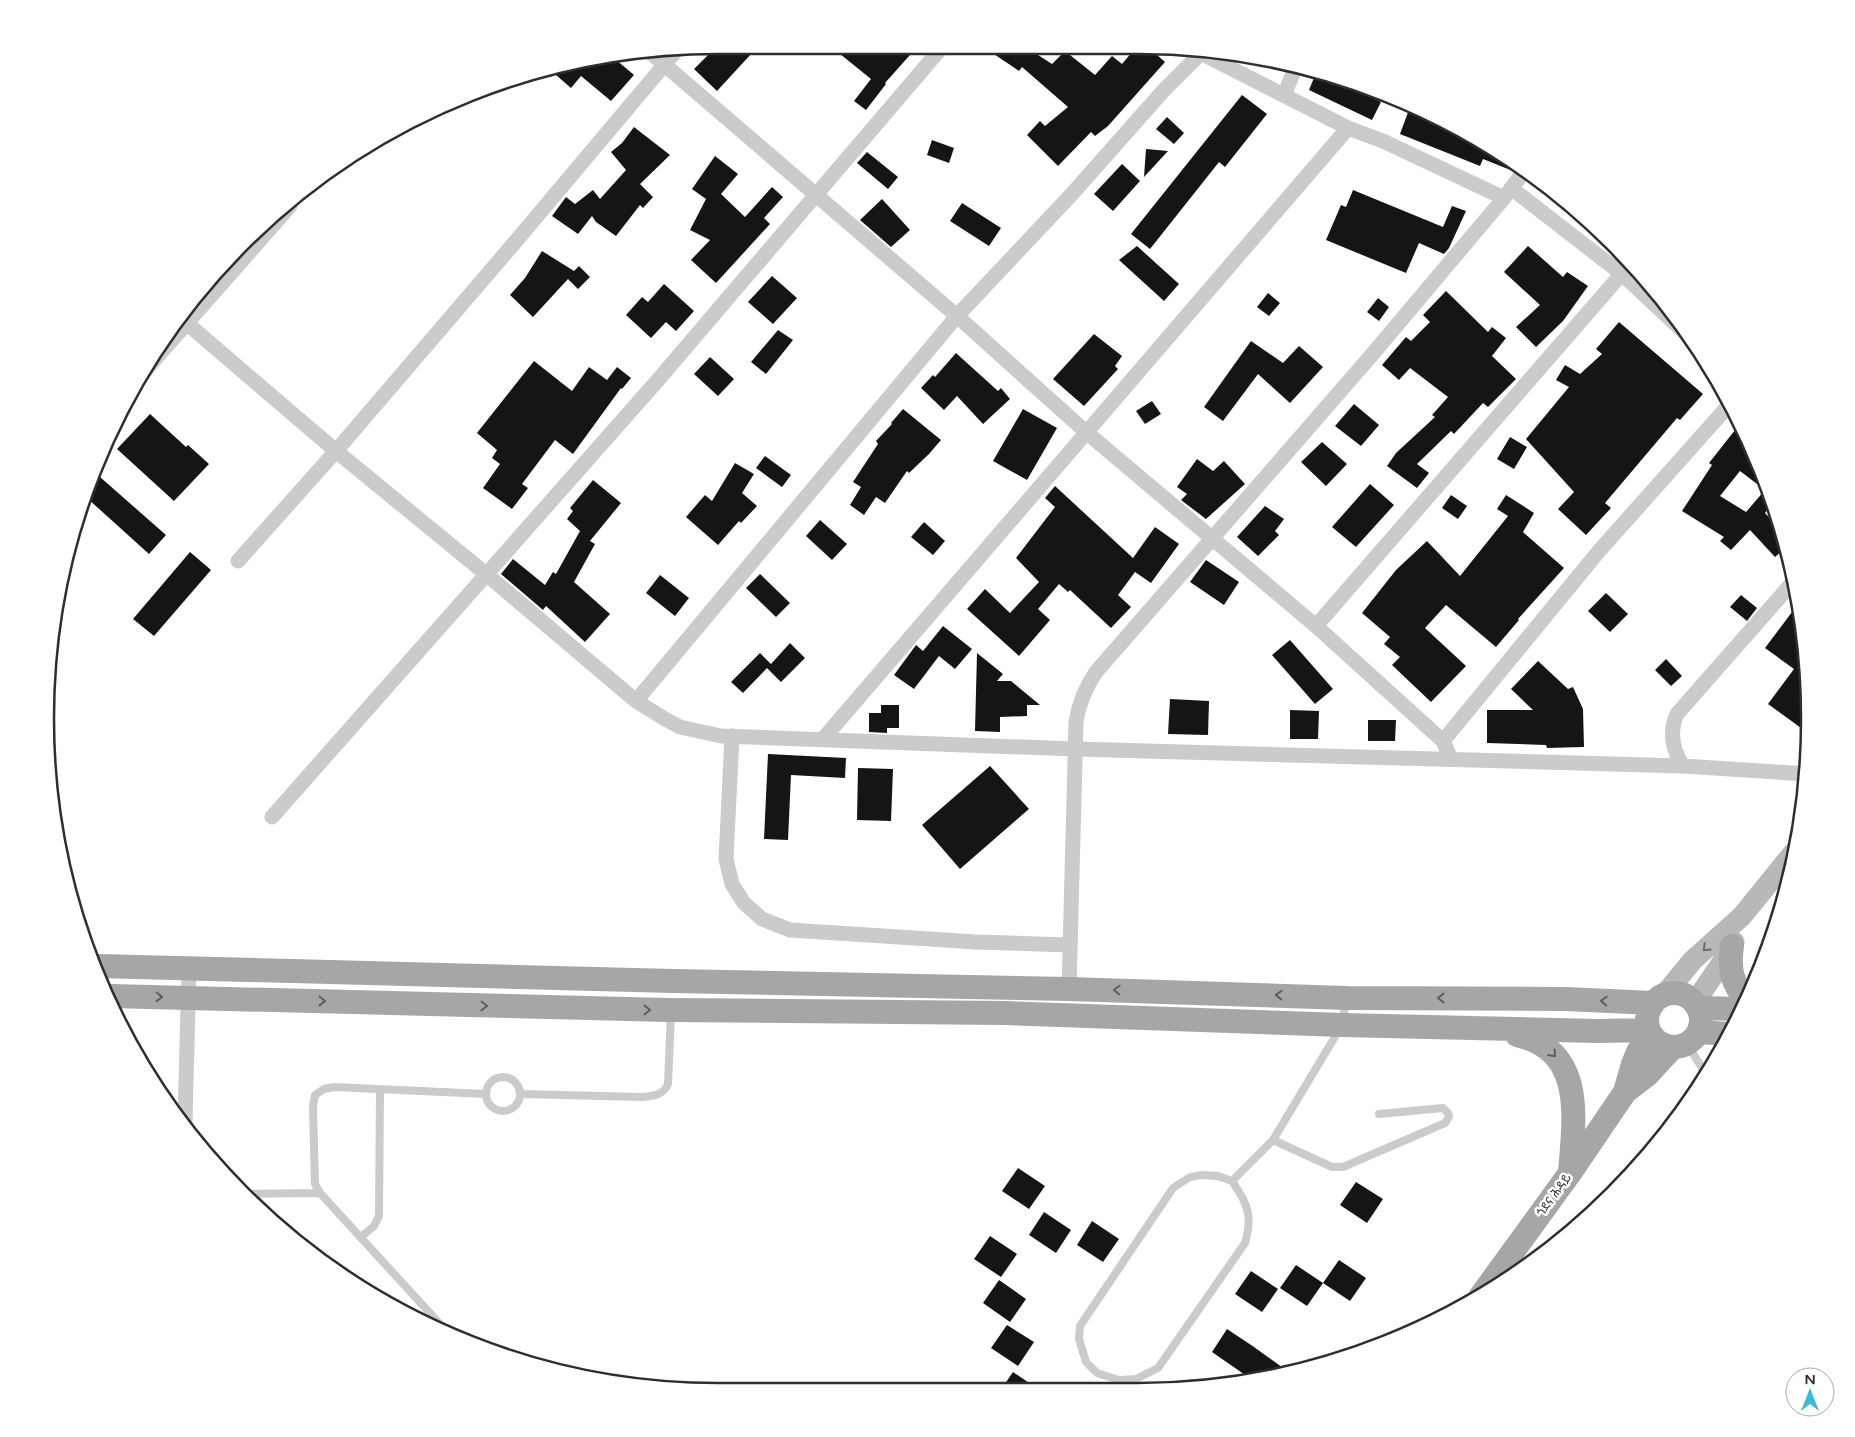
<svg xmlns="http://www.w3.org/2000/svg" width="1855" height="1437" viewBox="0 0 1855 1437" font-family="'Varela Round','Noto Sans Ethiopic',sans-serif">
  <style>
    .building { fill: #151515; fill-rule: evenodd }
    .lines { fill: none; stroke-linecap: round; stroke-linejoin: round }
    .service { stroke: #cbcbcb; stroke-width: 8 }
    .minor { stroke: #cbcbcb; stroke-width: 15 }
    .secondary { stroke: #b8b8b8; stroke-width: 21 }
    .primary { stroke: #a6a6a6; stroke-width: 24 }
    .oneway { stroke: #6c6c6c }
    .oneway2 { stroke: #5e5e5e }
    .labels { text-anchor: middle; stroke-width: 5; stroke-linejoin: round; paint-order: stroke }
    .street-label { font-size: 12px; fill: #2e2e2e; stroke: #fff }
    .rim { fill: none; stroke: #2e2e2e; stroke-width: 2.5 }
  </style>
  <rect width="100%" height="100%" fill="#fff"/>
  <!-- building -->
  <path class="building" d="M717 45H743L752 53 717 91 694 69 708 55 700 47Z
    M829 45H858L918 46 885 83 886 84 866 110 854 101 871 79Z
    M982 46H1024L1052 64 1065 51 1095 75 1112 56 1122 64 1137 46H1147L1165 62 1108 126 1095 136 1091 132 1058 166 1027 135 1040 121 1045 126 1068 107 1022 67 1019 71Z
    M615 59 634 75 611 101 581 76 571 88 548 68Z
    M1316 73 1353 81 1375 91 1371 97 1381 102 1372 120 1309 90Z
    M1242 95 1267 114 1225 167 1219 162 1150 249 1131 234Z
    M1410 107 1473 135 1517 165 1513 171 1483 159 1480 166 1400 134Z
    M1167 117 1184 133 1174 144 1156 129Z
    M634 127 670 155 640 184 653 197 643 208 640 205 616 236 596 222 592 216 578 234 552 216 566 197 575 204 593 190 600 199 626 170 611 152 622 143Z
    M932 140 954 148 949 163 927 155Z
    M1146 149 1168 151 1144 177Z
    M867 152 898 177 888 189 857 163Z
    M715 156 738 174 721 194 745 217 772 187 783 197 764 218 770 224 716 283 691 260 710 240 690 230 706 199 692 189Z
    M1122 164 1140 181 1113 211 1094 194Z
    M1353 190 1443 227 1452 206 1466 211 1449 248 1444 254 1419 243 1406 273 1326 240 1341 205 1346 207Z
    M882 199 910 230 891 247 860 220Z
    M962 203 1001 228 989 246 950 221Z
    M1137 246 1179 284 1164 301 1119 260Z
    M1528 246 1563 277 1567 272 1588 286 1563 321 1536 347 1516 327 1540 305 1504 272Z
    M542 251 574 271 579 266 590 277 578 289 568 279 533 317 510 295 525 278Z
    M772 276 797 298 773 324 748 302Z
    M664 284 694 311 676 331 666 322 651 338 626 315 642 297 648 302Z
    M1446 291 1488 332 1492 327 1506 338 1492 356 1516 379 1488 407 1483 403 1454 434 1451 431 1417 464 1429 473 1417 488 1387 466 1396 453 1435 417 1432 415 1448 397 1410 368 1399 380 1382 365 1406 337 1411 341 1430 322 1423 315Z
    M1268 293 1280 303 1269 316 1257 307Z
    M1378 298 1389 307 1379 321 1367 312Z
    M1619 322 1703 394 1680 420 1677 418 1605 503 1611 508 1586 535 1558 509 1574 492 1526 439 1569 387 1556 380 1565 365 1580 374 1602 354 1596 349Z
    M778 330 793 340 766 374 751 362Z
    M1094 334 1122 356 1115 366 1118 369 1084 406 1053 379Z
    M1251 341 1283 363 1299 346 1323 367 1290 403 1258 374 1223 421 1204 407Z
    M956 353 998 391 1001 388 1010 399 983 424 957 396 944 410 921 388 933 375 935 377Z
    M710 357 734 379 718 396 694 374Z
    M534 361 572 391 589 367 607 380 617 367 631 378 622 389 621 388 573 454 555 440 522 484 528 488 512 509 483 488 500 464 492 458 497 450 477 433Z
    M1152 401 1161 414 1145 424 1136 411Z
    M1354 404 1379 425 1361 446 1335 426Z
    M903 409 941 440 929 454 909 473 907 471 885 503 876 497 864 515 850 505 861 487 853 482 878 444 876 441 892 424 891 423Z
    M1023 409 1057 428 1027 480 993 461Z
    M150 414 186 447 188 445 209 464 174 501 117 449Z
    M1739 425 1773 499V503L1765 513 1781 530 1785 548 1775 557 1750 530 1731 550 1720 541 1724 537 1682 511 1712 465 1709 463ZM1740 471 1765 490 1746 512 1720 496Z
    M1510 437 1527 447 1514 469 1497 459Z
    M1322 442 1347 464 1326 486 1301 462Z
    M765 456 791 475 782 487 756 468Z
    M1197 459 1213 471 1224 461 1245 484 1206 519 1181 500 1187 494 1177 487Z
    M735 463 754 474 742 493 757 506 741 523 739 521 718 545 686 517 705 495 712 501Z
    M100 477 166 535 149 554 87 498 92 486Z
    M593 480 621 503 590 541 595 544 574 582 610 614 585 642 546 606 543 610 501 574 513 559 545 585 553 572 556 574 580 531 567 519 573 511 570 508Z
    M1370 484 1394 505 1356 547 1332 527Z
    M1055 486 1133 558 1155 527 1179 544 1151 583 1135 572 1118 595 1131 607 1111 628 1070 590 1068 592 1059 584 1038 609 1050 620 1019 656 967 609 985 589 1010 613 1039 582 1016 558 1055 507 1045 498Z
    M1451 495 1467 506 1458 519 1442 508Z
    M1506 495 1534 513 1523 532 1564 568 1518 619 1519 620 1496 647 1446 605 1425 628 1466 666 1431 702 1392 665 1400 657 1384 644 1390 637 1362 613 1396 570 1427 541 1460 576 1508 516 1497 509Z
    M1265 506 1284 519 1275 531 1279 535 1258 556 1237 537Z
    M820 520 847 544 832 560 806 536Z
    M924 522 945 541 933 555 911 537Z
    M190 552 211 570 154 636 133 619Z
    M1206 560 1239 582 1224 605 1190 582Z
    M760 574 790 603 776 617 746 588Z
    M660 575 689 598 675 616 646 593Z
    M1606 593 1628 614 1610 632 1588 611Z
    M1741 595 1757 608 1747 621 1730 607Z
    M1798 604 1804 630 1807 710 1804 714 1807 722 1808 733 1768 704 1794 669 1765 648Z
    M943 626 972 649 955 669 939 656 914 689 894 675 916 645 923 651Z
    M1290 640 1333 689 1315 704 1272 655Z
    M790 643 805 658 781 682 767 668 743 693 731 682 760 653 771 664Z
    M977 653 1003 674 997 681H1011L1040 705H1027V716L1000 717V732L975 731Z
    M1666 659 1682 676 1671 686 1655 670Z
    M1538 661 1568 689 1573 687 1583 709 1584 747 1547 748 1546 745 1487 743V710H1533L1511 689Z
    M1170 699 1209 701 1208 735 1168 734Z
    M881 705H899V728H887V733L869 732V713H881Z
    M1290 710 1319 711 1318 739H1290Z
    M1368 720H1396L1395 741H1368Z
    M768 754 846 758 845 778 791 775 788 840 764 839Z
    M990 766 1029 809 960 869 922 825Z
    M858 768 893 769 891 821 857 820Z
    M1018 1168 1045 1186 1029 1209 1002 1191Z
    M1356 1182 1383 1199 1367 1223 1340 1205Z
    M1044 1212 1071 1230 1056 1253 1029 1235Z
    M1092 1221 1119 1239 1103 1262 1077 1245Z
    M990 1236 1017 1254 1001 1277 974 1259Z
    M1339 1260 1366 1278 1350 1301 1323 1283Z
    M1296 1265 1323 1283 1307 1306 1280 1288Z
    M1251 1271 1278 1289 1262 1312 1235 1294Z
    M999 1280 1026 1299 1010 1322 983 1303Z
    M1007 1325 1034 1342 1018 1366 991 1348Z
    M1227 1329 1254 1347 1286 1370 1248 1377 1212 1352Z
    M1013 1372 1041 1391H1000Z"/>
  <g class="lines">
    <!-- service -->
    <path class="service" d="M1687 1044 1705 1073
      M486 1094a17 17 0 1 1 34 0a17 17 0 1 1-34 0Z
      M521 1094 642 1097C653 1096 664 1095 668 1084L671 1012
      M1273 1140 1332 1167H1343L1445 1123 1449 1117 1448 1113 1443 1108 1379 1114
      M1202 1175 1218 1176 1232 1181C1248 1204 1253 1216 1245 1243L1158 1368 1136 1379 1119 1380 1097 1373 1086 1362 1079 1339 1080 1326 1173 1188 1190 1177Z
      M1232 1181 1273 1140 1342 1025 1346 1001
      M241 1194 320 1193
      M361 1237 374 1226 379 1216 380 1089
      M450 1335 320 1193 315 1184 313 1106 315 1095 324 1089 334 1087 486 1094"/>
    <!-- minor -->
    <path class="minor" d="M1193 49 1348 128 1383 141 1504 198
      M652 54 957 316 1086 432 1316 626 1443 741 1451 759
      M1284 95 1295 69
      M1511 188 1622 274 1683 331
      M183 320 336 451 486 574 636 701 665 719 680 727 721 736 1075 749 1683 766 1807 774
      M134 383 290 206
      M238 561 336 451 510 248 676 51
      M1316 626 1631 263
      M636 701 957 316 1071 195 1164 90 1201 53
      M732 736 726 859 732 884 744 903 762 919 790 930 976 942 1069 945
      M823 739 1348 128
      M1443 741 1599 551 1730 404
      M1683 766C1672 749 1669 732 1677 714L1793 582
      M272 817 658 380 943 46
      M1069 989 1076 722C1079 702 1085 688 1096 672L1370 357 1504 198 1525 170
      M185 1121 189 969"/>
    <!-- secondary -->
    <path class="secondary" d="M1665 994 1693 960 1742 916 1794 852
      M1695 1002 1721 964 1734 942"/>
    <!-- primary -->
    <path class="primary" d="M1732 946C1729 967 1731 984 1747 1000
      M98 966 673 981 1069 989 1346 998 1565 999 1653 1003
      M1647 1020a27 27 0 1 1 54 0a27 27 0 1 1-54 0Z
      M111 996 668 1010 1005 1013 1342 1025 1598 1031 1649 1030
      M1699 1008 1743 1009
      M1699 1032 1729 1034
      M1517 1035C1586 1051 1574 1118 1570 1173
      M1625 1092 1647 1075 1673 1047
      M1480 1297 1570 1173 1625 1092 1633 1064 1638 1052 1650 1033"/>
  </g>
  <!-- one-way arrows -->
  <defs><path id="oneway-chevron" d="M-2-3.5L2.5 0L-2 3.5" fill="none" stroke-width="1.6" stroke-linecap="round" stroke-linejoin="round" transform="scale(1.25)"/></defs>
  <use class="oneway" href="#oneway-chevron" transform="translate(1706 948) rotate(136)"/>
  <g class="oneway2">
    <use href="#oneway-chevron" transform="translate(1117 990) rotate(-178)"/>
    <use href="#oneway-chevron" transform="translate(1279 995) rotate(-178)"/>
    <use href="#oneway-chevron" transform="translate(159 997) rotate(2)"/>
    <use href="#oneway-chevron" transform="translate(1441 998) rotate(-180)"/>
    <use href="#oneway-chevron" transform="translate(322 1001) rotate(1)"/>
    <use href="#oneway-chevron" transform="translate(1604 1001) rotate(-177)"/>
    <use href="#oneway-chevron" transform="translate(484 1006) rotate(1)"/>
    <use href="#oneway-chevron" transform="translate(647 1010) rotate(1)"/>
    <use href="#oneway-chevron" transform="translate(1553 1054) rotate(48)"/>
  </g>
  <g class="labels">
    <!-- street labels -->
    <g class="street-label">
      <text transform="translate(1554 1195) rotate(-54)" y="4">ጎደና ሕዳይ</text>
    </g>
  </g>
  <!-- crop -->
  <path d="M0 0H1855V1437H0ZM718 54H1137A664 664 0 0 1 1801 718V719A664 664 0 0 1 1137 1383H718A664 664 0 0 1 54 719V718A664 664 0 0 1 718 54Z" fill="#fff" fill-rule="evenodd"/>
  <path class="rim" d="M718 54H1137A664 664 0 0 1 1801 718V719A664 664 0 0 1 1137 1383H718A664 664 0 0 1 54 719V718A664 664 0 0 1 718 54Z"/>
  <!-- north arrow -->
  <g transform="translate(1810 1392)"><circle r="24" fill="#ffffff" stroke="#ababab"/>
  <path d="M0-4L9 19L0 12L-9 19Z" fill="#40b8d6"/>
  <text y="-8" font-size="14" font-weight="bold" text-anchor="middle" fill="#2e2e2e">N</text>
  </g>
</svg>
